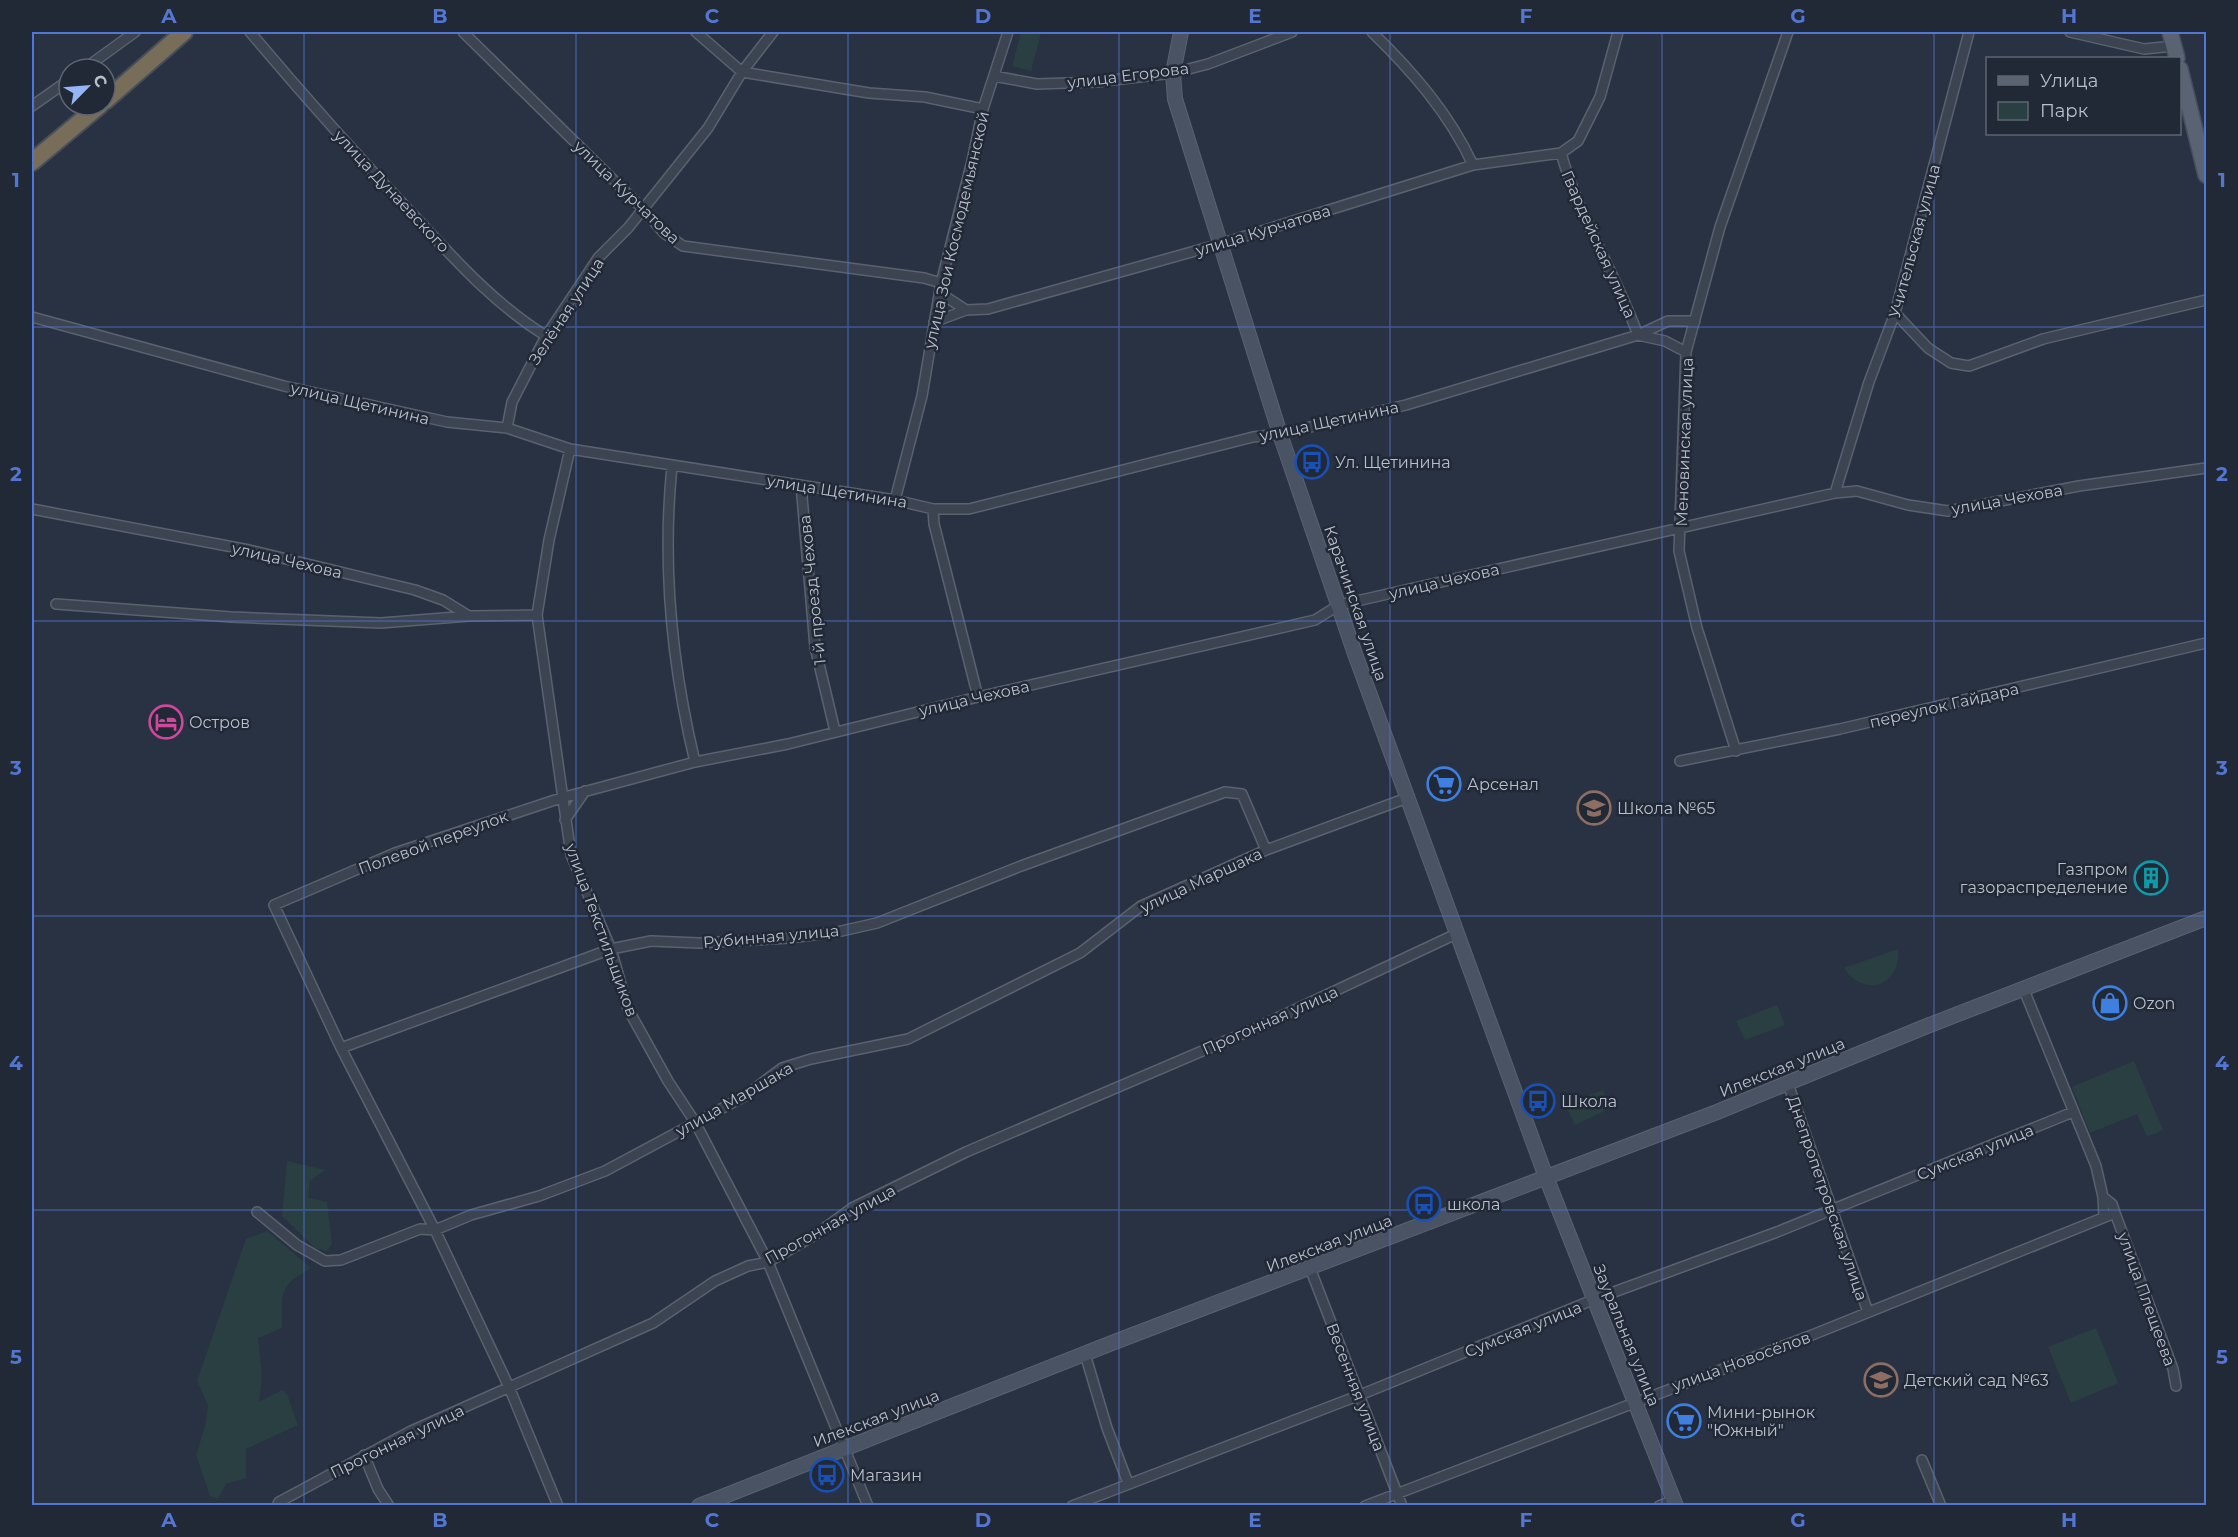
<svg xmlns="http://www.w3.org/2000/svg" width="2238" height="1537" viewBox="0 0 2238 1537" font-family="Montserrat,sans-serif">
  <style>
    .green { fill: #2a3f42 }
    .lines { fill: none; stroke-linecap: round; stroke-linejoin: round }
    .street-casing { stroke: #5a626f; stroke-width: 12 }
    .secondary-casing { stroke: #5a626f; stroke-width: 16 }
    .primary-casing { stroke: #464d5b; stroke-width: 18 }
    .highway-casing { stroke: #474f5c; stroke-width: 20 }
    .street { stroke: #3c4451; stroke-width: 9 }
    .secondary { stroke: #4a5364; stroke-width: 14 }
    .primary { stroke: #5a6371; stroke-width: 15 }
    .highway { stroke: #776d59; stroke-width: 16 }
    .grid { fill: none; stroke: #5476d3; stroke-width: 1.5; stroke-opacity: 0.55 }
    .labels { text-anchor: middle; stroke-width: 5; stroke-linejoin: round; paint-order: stroke }
    .street-label { font-size: 16px; fill: #b9bfcb; stroke: #212937 }
    .poi-label { font-size: 16px; fill: #b9bfcb; stroke: #212937; text-anchor: start }
    .neatline { fill: none; stroke: #5476d3; stroke-width: 2 }
    .grid-label { font-size: 20px; text-anchor: middle; font-weight: bold; fill: #5476d3 }
  </style>
  <rect width="100%" height="100%" fill="#283242"/>
  <!-- green -->
  <path class="green" d="M1021 32 1041 33 1031 71 1012 66Z
    M1898 949C1901 986 1865 999 1844 968Z
    M1777 1005 1785 1025 1745 1040 1736 1021Z
    M2134 1061 2163 1130 2147 1137 2137 1114 2090 1133 2072 1087Z
    M1603 1090 1611 1108 1575 1125 1565 1104Z
    M287 1161 325 1170 310 1181 308 1198 327 1202 332 1244 327 1251 315 1248 282 1216Z
    M267 1231 311 1268C278 1286 282 1293 282 1328L258 1338 262 1377 259 1402 282 1390 287 1394 298 1425 246 1449V1478L226 1484 218 1499 210 1496 196 1455 206 1423 208 1405 197 1381 246 1239Z
    M2096 1328 2118 1383 2071 1403 2048 1347Z"/>
  <g class="lines">
    <!-- street casing -->
    <g class="street-casing">
      <path id="street" d="M250 32C304 96 360 159 418 220 458 263 496 305 546 336
        M463 32 643 209 664 233 683 246 924 278 941 283
        M696 32 742 72 869 93 925 97 983 109
        M1372 32C1412 71 1449 113 1473 165
        M2070 32 2144 49 2174 46
        M84 69 135 32
        M994 76 1037 84 1096 82 1173 73 1208 64 1292 32
        M32 106 69 80
        M1561 153C1578 214 1616 275 1638 335
        M940 293 966 310 988 309 1220 244 1473 165 1561 153 1578 141 1600 97 1618 32
        M1895 313 1928 348 1951 363 1969 366 2043 339 2206 300
        M32 317 284 386 447 422 507 428 570 449 895 500 933 509H969L1253 437 1280 434 1406 405 1638 335 1668 321H1695
        M934 322 966 310
        M1638 335 1665 341 1686 352
        M507 428 512 402 546 336 598 258 628 228 708 128 742 72 773 32
        M570 449 549 540 537 615 571 855 611 949 628 1009 668 1081 695 1122 768 1262 868 1506
        M672 466C662 565 672 666 695 762
        M801 485 815 647 835 731
        M1835 493 1869 382 1895 313 1969 32
        M895 500 922 396 941 283 972 161 983 109 1008 32
        M32 509 249 550 415 590 443 600 469 616 537 615
        M933 509 934 524 978 697
        M56 604 231 617 381 623 469 616
        M1736 751 1697 628 1679 551 1686 352 1720 227 1788 32
        M1680 761 1840 729 2206 643
        M565 820 585 791
        M2024 990 2096 1166 2103 1197 2104 1217
        M341 1048 611 949 651 941 699 943 789 938 837 932 877 923 1021 866 1225 792 1242 794 1266 850
        M1788 1084 1868 1312
        M2103 1197 2112 1204 2115 1213 2173 1369 2176 1386
        M257 1212 297 1245 325 1261 341 1260 420 1229 435 1230 471 1215 539 1196 605 1171 745 1096 782 1068 811 1059 908 1039 1080 953 1141 906 1266 850 1407 798
        M1310 1268 1402 1506
        M1085 1354 1107 1428 1128 1483
        M364 1455 378 1489 389 1506
        M1922 1460 1941 1506
        M277 1506 279 1502 411 1431 653 1323 715 1281 748 1266 768 1262 815 1235 852 1208 966 1152 1256 1028 1456 934
        M558 1506 509 1387 435 1230 341 1048 274 905 395 853 561 798 695 762 788 744 978 697 1315 620 1339 605 1835 493 1857 491 1908 505 1948 511 2079 486 2206 468
        M1072 1506 1360 1395 1595 1299 1777 1232 2073 1112
        M1365 1506 1812 1335 2115 1213
        M1659 1506 1674 1500"/>
    </g>
    <!-- secondary casing -->
    <g class="secondary-casing">
      <path id="secondary" d="M1181 32 1173 73 1175 99 1280 434 1355 654 1546 1177 1676 1506
        M699 1506 1117 1341 1717 1112 1927 1026 2206 918"/>
    </g>
    <!-- primary casing -->
    <g class="primary-casing">
      <path id="primary" d="M2170 32 2177 58
        M2180 69 2206 175"/>
    </g>
    <!-- highway casing -->
    <g class="highway-casing">
      <path id="highway" d="M105 101 184 32
        M32 162 100 105"/>
    </g>
    <!-- street -->
    <use href="#street" class="street"/>
    <!-- secondary -->
    <use href="#secondary" class="secondary"/>
    <!-- primary -->
    <use href="#primary" class="primary"/>
    <!-- highway -->
    <use href="#highway" class="highway"/>
  </g>
  <!-- grid -->
  <path class="grid" d="M304 32V1506M576 32V1506M848 32V1506M1119 32V1506M1390 32V1506M1662 32V1506M1934 32V1506M32 327H2206M32 621H2206M32 916H2206M32 1210H2206"/>
  <!-- icons -->
  <defs>
    <g id="bus-ring" transform="scale(1.725)"><circle r="9.5" fill="#212937" stroke="#1a4fb4" stroke-width="1.5"/><path d="M-5-6H5V4H4V6H2V4H-2V6H-4V4H-5ZM-3.5-4V0h7V-4ZM-3.5 1.2v1.5H-2V1.2ZM2 1.2v1.5H3.5V1.2Z" fill="#1a4fb4"/></g>
    <g id="hotel-ring" transform="scale(1.725)"><circle r="9.5" fill="#212937" stroke="#d1479c" stroke-width="1.5"/><path d="M-6-4.5h1.5V1H6V5H4.5V3h-9V5H-6ZM-4 0a1.8 1.8 0 1 1 3.6 0ZM.5 0V-2.5h3Q6-2.5 6 0Z" fill="#d1479c"/></g>
    <g id="supermarket-ring" transform="scale(1.725)"><circle r="9.5" fill="#212937" stroke="#3f7fe0" stroke-width="1.5"/><path d="M-6-5.5h2.5l.6 2H6L4.5 2H-2.5L-4.4-4H-6ZM-1.5 3.2a1.3 1.3 0 1 0 .1 0ZM3 3.2a1.3 1.3 0 1 0 .1 0Z" fill="#3f7fe0"/></g>
    <g id="school-ring" transform="scale(1.725)"><circle r="9.5" fill="#212937" stroke="#8d6e63" stroke-width="1.5"/><path d="M0-5L7-2L0 1L-7-2ZM-4 1L0 2.5L4 1V4Q0 6-4 4Z" fill="#8d6e63"/></g>
    <g id="building-ring" transform="scale(1.725)"><circle r="9.5" fill="#212937" stroke="#0f9aa8" stroke-width="1.5"/><path d="M-4-6H4V6H1V3H-1V6H-4ZM-2.5-4.3h1.7v1.8h-1.7ZM.8-4.3h1.7v1.8H.8ZM-2.5-1h1.7V.8h-1.7ZM.8-1h1.7V.8H.8Z" fill="#0f9aa8"/></g>
    <g id="shop-ring" transform="scale(1.725)"><circle r="9.5" fill="#212937" stroke="#3f7fe0" stroke-width="1.5"/><path d="M-5-2.5h2.3a2.7 3.5 0 0 1 5.4 0H5L5.5 6h-11ZM-1.5-2.5h3a1.5 2.3 0 0 0-3 0Z" fill="#3f7fe0"/></g>
  </defs>
  <g fill-rule="evenodd">
    <use href="#bus-ring" x="1312" y="462"/>
    <use href="#hotel-ring" x="166" y="722"/>
    <use href="#supermarket-ring" x="1444" y="784"/>
    <use href="#school-ring" x="1594" y="808"/>
    <use href="#building-ring" x="2151" y="878"/>
    <use href="#shop-ring" x="2110" y="1003"/>
    <use href="#bus-ring" x="1538" y="1101"/>
    <use href="#bus-ring" x="1424" y="1204"/>
    <use href="#school-ring" x="1881" y="1380"/>
    <use href="#supermarket-ring" x="1684" y="1421"/>
    <use href="#bus-ring" x="827" y="1475"/>
  </g>
  <g class="labels">
    <!-- street labels -->
    <g class="street-label">
      <text transform="translate(1128 75) rotate(-7)" y="6">улица Егорова</text>
      <text transform="translate(392 191) rotate(47)" y="6">улица Дунаевского</text>
      <text transform="translate(627 192) rotate(44)" y="6">улица Курчатова</text>
      <text transform="translate(956 230) rotate(-77)" y="6">улица Зои Космодемьянской</text>
      <text transform="translate(1263 230) rotate(-17)" y="6">улица Курчатова</text>
      <text transform="translate(1914 241) rotate(-75)" y="6">Учительская улица</text>
      <text transform="translate(1599 244) rotate(66)" y="6">Гвардейская улица</text>
      <text transform="translate(566 311) rotate(-57)" y="6">Зелёная улица</text>
      <text transform="translate(360 403) rotate(13)" y="6">улица Щетинина</text>
      <text transform="translate(1329 421) rotate(-12)" y="6">улица Щетинина</text>
      <text transform="translate(1684 442) rotate(-88)" y="6">Меновинская улица</text>
      <text transform="translate(837 491) rotate(9)" y="6">улица Щетинина</text>
      <text transform="translate(2007 499) rotate(-10)" y="6">улица Чехова</text>
      <text transform="translate(287 560) rotate(13)" y="6">улица Чехова</text>
      <text transform="translate(1444 581) rotate(-13)" y="6">улица Чехова</text>
      <text transform="translate(812 590) rotate(-96)" y="6">1-й проезд Чехова</text>
      <text transform="translate(1356 603) rotate(71)" y="6">Карачинская улица</text>
      <text transform="translate(974 698) rotate(-13)" y="6">улица Чехова</text>
      <text transform="translate(1944 705) rotate(-13)" y="6">переулок Гайдара</text>
      <text transform="translate(433 842) rotate(-20)" y="6">Полевой переулок</text>
      <text transform="translate(1201 880) rotate(-25)" y="6">улица Маршака</text>
      <text transform="translate(602 930) rotate(70)" y="6">улица Текстильщиков</text>
      <text transform="translate(771 936) rotate(-5)" y="6">Рубинная улица</text>
      <text transform="translate(1270 1020) rotate(-24)" y="6">Прогонная улица</text>
      <text transform="translate(1782 1067) rotate(-22)" y="6">Илекская улица</text>
      <text transform="translate(734 1099) rotate(-30)" y="6">улица Маршака</text>
      <text transform="translate(1975 1152) rotate(-22)" y="6">Сумская улица</text>
      <text transform="translate(1828 1198) rotate(71)" y="6">Днепропетровская улица</text>
      <text transform="translate(830 1224) rotate(-29)" y="6">Прогонная улица</text>
      <text transform="translate(1329 1243) rotate(-21)" y="6">Илекская улица</text>
      <text transform="translate(2147 1299) rotate(70)" y="6">улица Плещеева</text>
      <text transform="translate(1523 1329) rotate(-22)" y="6">Сумская улица</text>
      <text transform="translate(1627 1335) rotate(68)" y="6">Зауральная улица</text>
      <text transform="translate(1741 1361) rotate(-20)" y="6">улица Новосёлов</text>
      <text transform="translate(1356 1387) rotate(69)" y="6">Весенняя улица</text>
      <text transform="translate(876 1418) rotate(-21)" y="6">Илекская улица</text>
      <text transform="translate(397 1441) rotate(-26)" y="6">Прогонная улица</text>
    </g>
    <!-- poi labels -->
    <g class="poi-label">
      <text x="1335" y="468">Ул. Щетинина</text>
      <text x="189" y="728">Остров</text>
      <text x="1467" y="790">Арсенал</text>
      <text x="1617" y="814">Школа №65</text>
      <text x="2128" y="875" text-anchor="end">Газпром<tspan x="2128" dy="18">газораспределение</tspan></text>
      <text x="2133" y="1009">Ozon</text>
      <text x="1561" y="1107">Школа</text>
      <text x="1447" y="1210">школа</text>
      <text x="1904" y="1386">Детский сад №63</text>
      <text x="1707" y="1418">Мини-рынок<tspan x="1707" dy="18">"Южный"</tspan></text>
      <text x="850" y="1481">Магазин</text>
    </g>
  </g>
  <!-- border -->
  <rect width="2238" height="1537" fill="none" stroke="#212937" stroke-width="66"/>
  <!-- legend -->
  <rect x="1986" y="57" width="195" height="78" fill="#212937" stroke="#5e6572" stroke-width="1.5"/>
  <rect x="1998" y="76" width="30" height="9" fill="#5a6371" stroke="#5e6572" stroke-width="1.5"/>
  <text x="2040" y="87" font-size="18" fill="#b9bfcb">Улица</text>
  <rect x="1998" y="102" width="30" height="18" fill="#2a3f42" stroke="#5e6572" stroke-width="1.5"/>
  <text x="2040" y="117" font-size="18" fill="#b9bfcb">Парк</text>
  <!-- north arrow -->
  <g transform="translate(87 87) rotate(65)"><circle r="28" fill="#212937" stroke="#5e6572" stroke-width="1.5"/>
  <path d="M0-4.5L10 22L0 15L-10 22Z" fill="#95b6f5"/>
  <text y="-9" font-size="16" font-weight="bold" text-anchor="middle" fill="#b9bfcb">С</text>
  </g>
  <rect x="33" y="33" width="2172" height="1471" class="neatline"/>
  <g class="grid-label">
    <text x="169" y="23">A</text>
    <text x="440" y="23">B</text>
    <text x="712" y="23">C</text>
    <text x="983" y="23">D</text>
    <text x="1255" y="23">E</text>
    <text x="1526" y="23">F</text>
    <text x="1798" y="23">G</text>
    <text x="2069" y="23">H</text>
    <text x="16" y="187">1</text>
    <text x="2222" y="187">1</text>
    <text x="16" y="481">2</text>
    <text x="2222" y="481">2</text>
    <text x="16" y="775">3</text>
    <text x="2222" y="775">3</text>
    <text x="16" y="1070">4</text>
    <text x="2222" y="1070">4</text>
    <text x="16" y="1364">5</text>
    <text x="2222" y="1364">5</text>
    <text x="169" y="1527">A</text>
    <text x="440" y="1527">B</text>
    <text x="712" y="1527">C</text>
    <text x="983" y="1527">D</text>
    <text x="1255" y="1527">E</text>
    <text x="1526" y="1527">F</text>
    <text x="1798" y="1527">G</text>
    <text x="2069" y="1527">H</text>
  </g>
</svg>
